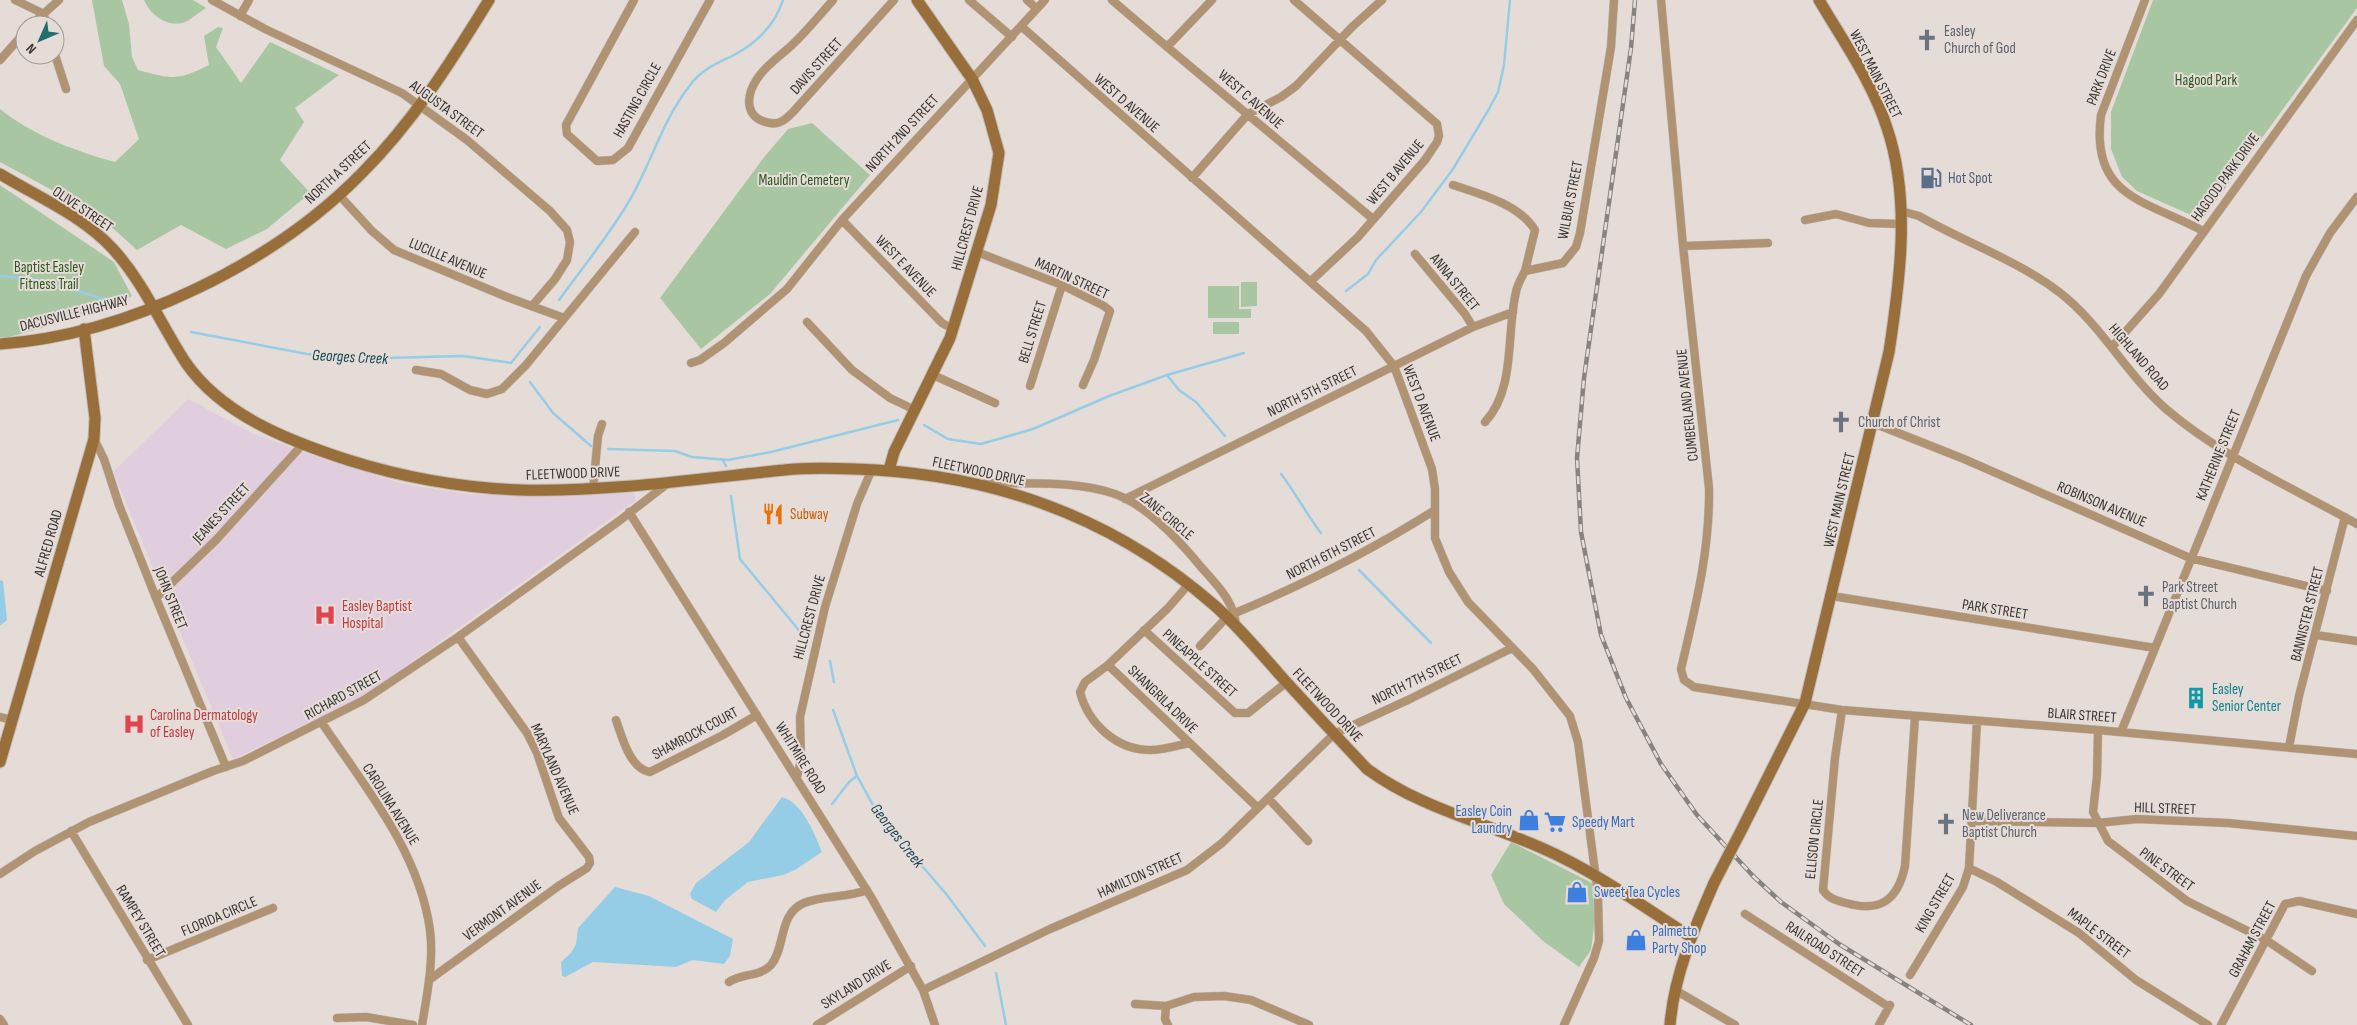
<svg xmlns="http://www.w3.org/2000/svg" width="2357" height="1025" viewBox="0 0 2357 1025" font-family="'Sofia Sans Condensed',sans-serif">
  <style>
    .medical { fill: #e0cedf }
    .green { fill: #a9c6a3 }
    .water { fill: #96cde6 }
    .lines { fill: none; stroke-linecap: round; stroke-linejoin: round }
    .stream { stroke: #96cde6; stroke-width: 2.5 }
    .street-casing { stroke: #c3bab6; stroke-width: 9 }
    .secondary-casing { stroke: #c3bab6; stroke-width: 13 }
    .street { stroke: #b09373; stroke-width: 8 }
    .secondary { stroke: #986e3b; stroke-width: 11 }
    .rail-casing { stroke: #89837f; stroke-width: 4.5 }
    .rail { stroke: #e6dcd7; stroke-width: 2.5; stroke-dasharray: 8; stroke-linecap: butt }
    .secondary-bridge-casing { stroke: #c3bab6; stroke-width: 13; stroke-linecap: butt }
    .secondary-bridge { stroke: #986e3b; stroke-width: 11 }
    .labels { text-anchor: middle; stroke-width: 4; stroke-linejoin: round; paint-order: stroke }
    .worship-label { font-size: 15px; fill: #5b616d; stroke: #e6dcd7; text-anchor: start }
    .street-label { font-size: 15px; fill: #383432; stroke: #e6dcd7 }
    .park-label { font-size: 15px; fill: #2a5721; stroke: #e6dcd7 }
    .service-label { font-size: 15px; fill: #4e5e75; stroke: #e6dcd7; text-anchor: start }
    .food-label { font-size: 15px; fill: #c56008; stroke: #e6dcd7; text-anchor: start }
    .health-label { font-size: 15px; fill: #be3a42; stroke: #e6dcd7; text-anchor: start }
    .culture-label { font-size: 15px; fill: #0d838f; stroke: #e6dcd7; text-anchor: start }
    .shop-label { font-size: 15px; fill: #366cbe; stroke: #e6dcd7; text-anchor: start }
    .water-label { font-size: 16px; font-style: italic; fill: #174557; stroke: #e6dcd7 }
  </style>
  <rect width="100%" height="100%" fill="#e6dcd7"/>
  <!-- medical -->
  <path class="medical" d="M188 399 254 434 332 462 404 484 467 494 546 497 635 493V501L367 694 312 722 233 759 113 472Z"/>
  <!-- green -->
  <path class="green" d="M92 0H122L129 24 132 57 138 70C171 79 177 81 209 65L204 36 218 27 223 28 216 47 241 83 270 42 339 75 295 108 304 122 280 160 310 193 267 229 226 249 181 225 137 250 98 215 0 162V109C32 135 75 151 115 162L139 139 120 84 104 66Z
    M144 0H193L206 8C199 12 190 21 182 23 166 27 150 14 144 0Z
    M2153 0H2357V8L2202 220 2137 191 2122 177 2111 149V112Z
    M812 123 870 175 770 294 701 349 660 298 765 156 788 129Z
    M0 185 114 262 132 296 108 309 10 337H0Z
    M1241 282H1257V306L1241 307Z
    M1208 286H1239V309H1251V318H1208Z
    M1213 322H1239V334H1213Z
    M1511 842 1592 883 1595 919 1591 950 1579 967 1543 941 1504 904 1491 875Z"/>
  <!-- water -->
  <path class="water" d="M0 580 3 581 7 620 0 626Z
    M782 797C803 803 814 833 822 852L795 870 783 875 748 882 725 900 716 912 692 899 690 894 696 883 749 842Z
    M615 887 649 896 733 939 730 956 724 964 693 960 676 967 593 962 565 977 562 976 561 962 571 953 576 944 578 928Z"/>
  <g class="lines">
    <!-- stream -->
    <path class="stream" d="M0 276 42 280 107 300
      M1346 291 1368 274 1376 260 1421 212 1453 169 1489 109 1498 92 1504 65 1510 0
      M559 300C581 270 605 240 625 208 650 169 661 121 691 84 702 69 718 63 734 55 757 43 775 24 783 0
      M191 332 307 354 384 358 463 356 511 363 540 327
      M1167 375 1179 390 1196 402 1225 436
      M530 382 553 413 591 446
      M924 425 948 439 981 444 1033 429 1109 396 1167 375 1244 353
      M608 449 675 451 692 457 728 460 771 452 898 420
      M722 459 726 466
      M1281 474C1296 493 1306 514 1321 533
      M731 496 740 559 802 634
      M1359 570 1431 643
      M830 661 834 682
      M833 710 857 776 879 816 947 895 985 946
      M832 804 849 782 857 776
      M996 973 1006 1025"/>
    <!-- street casing -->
    <g class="street-casing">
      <path id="street" d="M15 0 44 14 46 25
        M212 0 265 29 402 93 467 140 550 211 567 230 570 242 567 260 555 279 532 306
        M634 0 566 125 567 134 597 161 613 160 628 148 710 0
        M833 0C819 16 806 32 791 46 780 56 765 66 757 79 745 97 745 119 770 123 780 125 786 119 793 112L894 0
        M969 0 1012 37
        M1027 0 1036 8
        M1112 0C1198 74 1286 146 1373 219
        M1294 0 1437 124 1439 136 1437 142 1425 160 1358 237 1311 281
        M1661 0 1683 246 1709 488C1710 551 1695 609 1681 669L1684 680 1694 687 1842 710 2098 730 2357 754
        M2145 0 2101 115C2090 198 2146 200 2203 231
        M240 16 249 0
        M31 25 59 0
        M1021 26 1366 331 1394 366 1432 469 1435 489V538L1449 572 1468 602 1533 669 1570 716 1578 742 1598 894 1599 941 1594 958 1564 1025
        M1167 47 1212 0
        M55 55 66 89
        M0 60 25 32
        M1192 178 1248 114 1281 97 1296 86 1352 27 1382 0
        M1453 185C1480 194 1519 204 1535 230L1525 271
        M339 195 372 231 394 250 507 297 564 318
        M1901 211 1919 216C1964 242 2017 260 2059 292 2101 324 2126 374 2166 409 2222 457 2293 488 2357 524
        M842 220 942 323 953 329
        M1805 220 1836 214 1869 223 1900 224
        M1683 246 1768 243
        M977 252 1062 285 1104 306 1110 311 1094 360 1083 385
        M1415 254 1465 314 1473 327
        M807 322 852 370 890 398 915 410
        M2112 347 2159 294 2357 20
        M691 363 700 360 724 343 787 289 842 220 1045 0
        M416 370 441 374 470 390 487 394 502 389 526 365 635 232
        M933 375 995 403
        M1030 386 1062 285
        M1485 422C1516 389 1506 334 1516 292 1517 285 1522 277 1525 271L1563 263 1576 247 1580 233 1611 47 1614 0
        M1873 423 1964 459 2190 558 2327 591
        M94 439 104 459 119 505 156 598 226 767
        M986 483C1027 484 1075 480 1115 494 1148 506 1179 540 1201 567 1217 585 1235 602 1236 627
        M593 489 598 436 602 424
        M1125 499 1473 327 1513 312
        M629 512 871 897 923 990 935 1025
        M1188 585 1168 608 1108 665 1258 808
        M1832 596 2155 648
        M156 598 216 540 303 444
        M1235 613C1305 584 1372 550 1435 510
        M1144 630 1235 713H1248L1287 682
        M2316 635 2357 641
        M1200 646 1226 618
        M1108 665 1085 682 1080 692C1088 723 1116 750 1150 750 1163 750 1176 746 1189 743
        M1842 710 1835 758 1823 890C1829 899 1835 900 1846 903 1880 913 1898 900 1905 866L1915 717
        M0 717 12 720
        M616 720C622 737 630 769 650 772L723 735 757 715
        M322 723C365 787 419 851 430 930 434 961 427 995 422 1025
        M2098 730 2097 776 2093 812 2108 841 2187 901 2266 940 2312 971
        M2121 732 2306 276 2330 233 2357 197
        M2289 747 2299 696 2345 517
        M797 777 801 760 800 717 825 607 857 504 872 469
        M1268 798 1308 841
        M1971 821 2098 823 2137 819 2228 823 2357 836
        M71 831 188 1025
        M1969 868 1997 882 2079 933 2136 980 2208 1025
        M0 874 35 851 89 822 213 771 243 761 364 700 458 637 619 521 667 484
        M1745 914 1889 1007
        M147 960 273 908
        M1910 975 1963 887 1969 868 1977 721
        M429 980 560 885 587 868 590 863 589 857 559 818 537 753 527 733 458 637
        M729 982C742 973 760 977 771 965 786 947 778 914 804 903 823 895 847 898 867 890
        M923 990 1050 929 1187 870 1222 843 1334 734 1410 699 1512 648
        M1675 990 1735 1025
        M1135 1004 1166 1006 1194 997 1224 996 1251 1000 1309 1025
        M1166 1006 1165 1019 1168 1025
        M337 1018 366 1017 413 1025
        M0 1019 4 1025
        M817 1025 911 966
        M1879 1025 1890 1005
        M2221 1025 2285 904 2299 901 2357 914"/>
    </g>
    <!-- secondary casing -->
    <g class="secondary-casing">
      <path id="secondary" d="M0 174C38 197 83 216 113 249 144 283 161 325 186 363 222 415 289 441 348 460 402 477 464 488 521 490 609 492 696 479 784 470 807 467 832 468 855 469 989 473 1112 516 1214 605 1238 626 1259 651 1280 675 1309 707 1338 738 1367 769 1420 808 1484 822 1544 849 1596 872 1642 906 1691 937
        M0 344C127 335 273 264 362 173 413 122 451 62 489 0
        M889 470 894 452 950 338 991 205 999 153 987 110 972 79 917 0
        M0 762 94 439 95 418 84 329
        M1743 827 1805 703 1889 352C1900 280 1911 199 1887 128 1873 83 1843 41 1819 0
        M1670 1025C1674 975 1694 929 1714 883"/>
    </g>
    <!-- street -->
    <use href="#street" class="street"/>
    <!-- secondary -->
    <use href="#secondary" class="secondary"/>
    <!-- rail casing -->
    <g class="rail-casing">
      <path id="rail" d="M1635 0 1631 48 1584 378 1577 458 1581 532 1601 635 1626 698 1661 764 1697 815 1753 876 1781 902 1839 944 1971 1025"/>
    </g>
    <!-- rail -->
    <use href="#rail" class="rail"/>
    <!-- secondary-bridge casing -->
    <g class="secondary-bridge-casing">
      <path id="secondary-bridge" d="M1714 883 1743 827"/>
    </g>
    <!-- secondary-bridge -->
    <use href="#secondary-bridge" class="secondary-bridge"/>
  </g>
  <!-- icons -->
  <defs>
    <g id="church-bare" transform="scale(1.725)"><path d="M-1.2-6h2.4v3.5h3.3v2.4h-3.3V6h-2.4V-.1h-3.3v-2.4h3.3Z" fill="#6b7280" stroke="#e6dcd7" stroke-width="2.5" paint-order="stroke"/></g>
    <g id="fuel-bare" transform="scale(1.725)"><path d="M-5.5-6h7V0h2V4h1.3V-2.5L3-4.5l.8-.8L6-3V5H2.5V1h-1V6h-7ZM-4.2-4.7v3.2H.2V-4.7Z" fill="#5c6f8a" stroke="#e6dcd7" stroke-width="2.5" paint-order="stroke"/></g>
    <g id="restaurant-bare" transform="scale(1.725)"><path d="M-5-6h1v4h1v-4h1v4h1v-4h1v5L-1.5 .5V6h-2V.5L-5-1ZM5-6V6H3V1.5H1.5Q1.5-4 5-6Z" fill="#e8710a" stroke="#e6dcd7" stroke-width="2.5" paint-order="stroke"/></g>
    <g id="hospital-bare" transform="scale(1.725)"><path d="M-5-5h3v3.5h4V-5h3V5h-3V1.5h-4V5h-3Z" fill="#e0444e" stroke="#e6dcd7" stroke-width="2.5" paint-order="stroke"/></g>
    <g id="building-bare" transform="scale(1.725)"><path d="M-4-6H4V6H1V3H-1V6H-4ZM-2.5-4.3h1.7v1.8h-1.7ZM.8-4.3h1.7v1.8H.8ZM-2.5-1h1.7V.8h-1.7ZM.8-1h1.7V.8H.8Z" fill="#0f9aa8" stroke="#e6dcd7" stroke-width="2.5" paint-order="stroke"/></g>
    <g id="shop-bare" transform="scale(1.725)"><path d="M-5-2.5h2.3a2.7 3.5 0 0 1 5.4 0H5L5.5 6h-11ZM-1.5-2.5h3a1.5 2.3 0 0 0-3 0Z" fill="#3f7fe0" stroke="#e6dcd7" stroke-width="2.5" paint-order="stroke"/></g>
    <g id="supermarket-bare" transform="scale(1.725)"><path d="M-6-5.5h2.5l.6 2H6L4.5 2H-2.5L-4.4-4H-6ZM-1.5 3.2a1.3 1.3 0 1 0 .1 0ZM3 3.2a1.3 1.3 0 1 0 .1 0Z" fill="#3f7fe0" stroke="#e6dcd7" stroke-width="2.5" paint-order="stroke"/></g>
  </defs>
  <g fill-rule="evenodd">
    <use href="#church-bare" x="1927" y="40"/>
    <use href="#fuel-bare" x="1931" y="178"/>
    <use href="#church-bare" x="1841" y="422"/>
    <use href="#restaurant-bare" x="773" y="514"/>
    <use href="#church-bare" x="2146" y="596"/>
    <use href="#hospital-bare" x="325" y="615"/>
    <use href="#building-bare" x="2196" y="698"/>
    <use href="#hospital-bare" x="134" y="724"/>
    <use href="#shop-bare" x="1529" y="820"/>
    <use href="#supermarket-bare" x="1555" y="822"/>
    <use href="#church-bare" x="1946" y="824"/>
    <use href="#shop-bare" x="1577" y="892"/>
    <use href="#shop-bare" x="1636" y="940"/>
  </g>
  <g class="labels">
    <!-- worship labels -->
    <g class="worship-label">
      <text x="1944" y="36">Easley<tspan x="1944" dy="17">Church of God</tspan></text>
      <text x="1858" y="427">Church of Christ</text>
      <text x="2162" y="592">Park Street<tspan x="2162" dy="17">Baptist Church</tspan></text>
      <text x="1962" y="820">New Deliverance<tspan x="1962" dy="17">Baptist Church</tspan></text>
    </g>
    <!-- street labels -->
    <g class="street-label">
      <text transform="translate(816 66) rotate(-48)" y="5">DAVIS STREET</text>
      <text transform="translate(1876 74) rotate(63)" y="5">WEST MAIN STREET</text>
      <text transform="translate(2101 77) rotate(-69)" y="5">PARK DRIVE</text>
      <text transform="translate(1251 99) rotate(41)" y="5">WEST C AVENUE</text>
      <text transform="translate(637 100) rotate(-61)" y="5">HASTING CIRCLE</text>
      <text transform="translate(1127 103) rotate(41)" y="5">WEST D AVENUE</text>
      <text transform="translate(447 109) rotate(36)" y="5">AUGUSTA STREET</text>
      <text transform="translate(902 133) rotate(-47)" y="5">NORTH 2ND STREET</text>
      <text transform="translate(338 172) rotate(-43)" y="5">NORTH A STREET</text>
      <text transform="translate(1395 172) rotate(-50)" y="5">WEST B AVENUE</text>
      <text transform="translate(2225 177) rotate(-54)" y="5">HAGOOD PARK DRIVE</text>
      <text transform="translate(1570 200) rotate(-79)" y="5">WILBUR STREET</text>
      <text transform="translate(83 209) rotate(34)" y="5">OLIVE STREET</text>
      <text transform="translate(967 228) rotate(-75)" y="5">HILLCREST DRIVE</text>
      <text transform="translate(448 258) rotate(23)" y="5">LUCILLE AVENUE</text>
      <text transform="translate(906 266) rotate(46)" y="5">WEST E AVENUE</text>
      <text transform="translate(1072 278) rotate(25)" y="5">MARTIN STREET</text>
      <text transform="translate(1455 282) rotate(51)" y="5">ANNA STREET</text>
      <text transform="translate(74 313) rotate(-14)" y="5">DACUSVILLE HIGHWAY</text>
      <text transform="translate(1032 332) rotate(-73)" y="5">BELL STREET</text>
      <text transform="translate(2139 357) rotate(49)" y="5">HIGHLAND ROAD</text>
      <text transform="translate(1312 391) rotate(-26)" y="5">NORTH 5TH STREET</text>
      <text transform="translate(1422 403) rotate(69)" y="5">WEST D AVENUE</text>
      <text transform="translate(1687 405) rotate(-96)" y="5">CUMBERLAND AVENUE</text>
      <text transform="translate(2218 455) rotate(-68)" y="5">KATHERINE STREET</text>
      <text transform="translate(979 471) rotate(12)" y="5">FLEETWOOD DRIVE</text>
      <text transform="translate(573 473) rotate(-2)" y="5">FLEETWOOD DRIVE</text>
      <text transform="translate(1839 500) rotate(-77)" y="5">WEST MAIN STREET</text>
      <text transform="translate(2102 504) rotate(23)" y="5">ROBINSON AVENUE</text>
      <text transform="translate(221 513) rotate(-47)" y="5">JEANES STREET</text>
      <text transform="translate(1167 516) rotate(40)" y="5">ZANE CIRCLE</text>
      <text transform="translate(48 543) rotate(-74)" y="5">ALFRED ROAD</text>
      <text transform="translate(1331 553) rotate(-27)" y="5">NORTH 6TH STREET</text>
      <text transform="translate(171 598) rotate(68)" y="5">JOHN STREET</text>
      <text transform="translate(1995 609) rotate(9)" y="5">PARK STREET</text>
      <text transform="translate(2307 614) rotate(-76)" y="5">BANNISTER STREET</text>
      <text transform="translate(809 617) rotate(-75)" y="5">HILLCREST DRIVE</text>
      <text transform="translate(1200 663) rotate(42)" y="5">PINEAPPLE STREET</text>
      <text transform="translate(1417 679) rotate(-26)" y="5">NORTH 7TH STREET</text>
      <text transform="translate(343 695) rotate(-29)" y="5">RICHARD STREET</text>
      <text transform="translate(1163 699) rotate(44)" y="5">SHANGRILA DRIVE</text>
      <text transform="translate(1328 705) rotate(47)" y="5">FLEETWOOD DRIVE</text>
      <text transform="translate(2082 715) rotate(4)" y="5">BLAIR STREET</text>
      <text transform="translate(695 733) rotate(-28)" y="5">SHAMROCK COURT</text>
      <text transform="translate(801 758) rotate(58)" y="5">WHITMIRE ROAD</text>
      <text transform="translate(555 769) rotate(66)" y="5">MARYLAND AVENUE</text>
      <text transform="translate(391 804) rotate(58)" y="5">CAROLINA AVENUE</text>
      <text transform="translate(2165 808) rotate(2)" y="5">HILL STREET</text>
      <text transform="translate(1814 839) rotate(-84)" y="5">ELLISON CIRCLE</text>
      <text transform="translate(2167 869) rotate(36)" y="5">PINE STREET</text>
      <text transform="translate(1140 875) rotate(-24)" y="5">HAMILTON STREET</text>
      <text transform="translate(1935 903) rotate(-60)" y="5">KING STREET</text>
      <text transform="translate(502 910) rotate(-36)" y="5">VERMONT AVENUE</text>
      <text transform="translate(219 916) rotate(-23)" y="5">FLORIDA CIRCLE</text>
      <text transform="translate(141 921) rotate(59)" y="5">RAMPEY STREET</text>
      <text transform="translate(2099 933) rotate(37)" y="5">MAPLE STREET</text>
      <text transform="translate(2252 939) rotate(-62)" y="5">GRAHAM STREET</text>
      <text transform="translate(1825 949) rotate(33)" y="5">RAILROAD STREET</text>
      <text transform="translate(856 984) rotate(-32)" y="5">SKYLAND DRIVE</text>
    </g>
    <!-- park labels -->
    <g class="park-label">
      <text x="2206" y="85">Hagood Park</text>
      <text x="804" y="185">Mauldin Cemetery</text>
      <text x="49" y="272">Baptist Easley<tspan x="49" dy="17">Fitness Trail</tspan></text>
    </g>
    <!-- service labels -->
    <g class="service-label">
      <text x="1948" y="183">Hot Spot</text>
    </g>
    <!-- food labels -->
    <g class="food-label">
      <text x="790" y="519">Subway</text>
    </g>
    <!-- health labels -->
    <g class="health-label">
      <text x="342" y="611">Easley Baptist<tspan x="342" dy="17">Hospital</tspan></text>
      <text x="150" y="720">Carolina Dermatology<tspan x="150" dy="17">of Easley</tspan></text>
    </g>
    <!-- culture labels -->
    <g class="culture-label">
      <text x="2212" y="694">Easley<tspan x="2212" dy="17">Senior Center</tspan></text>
    </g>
    <!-- shop labels -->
    <g class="shop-label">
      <text x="1512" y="816" text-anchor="end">Easley Coin<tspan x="1512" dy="17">Laundry</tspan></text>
      <text x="1572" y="827">Speedy Mart</text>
      <text x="1594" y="897">Sweet Tea Cycles</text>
      <text x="1652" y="936">Palmetto<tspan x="1652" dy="17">Party Shop</tspan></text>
    </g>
    <!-- water labels -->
    <g class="water-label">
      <text transform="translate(350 356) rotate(3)" y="6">Georges Creek</text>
      <text transform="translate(898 835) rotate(52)" y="6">Georges Creek</text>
    </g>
  </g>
  <!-- north arrow -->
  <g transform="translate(40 40) rotate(225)"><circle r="24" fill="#e6dcd7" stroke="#a09995"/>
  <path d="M0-4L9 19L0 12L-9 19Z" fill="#226d6d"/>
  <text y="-8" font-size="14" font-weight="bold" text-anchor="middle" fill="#383432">N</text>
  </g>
</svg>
